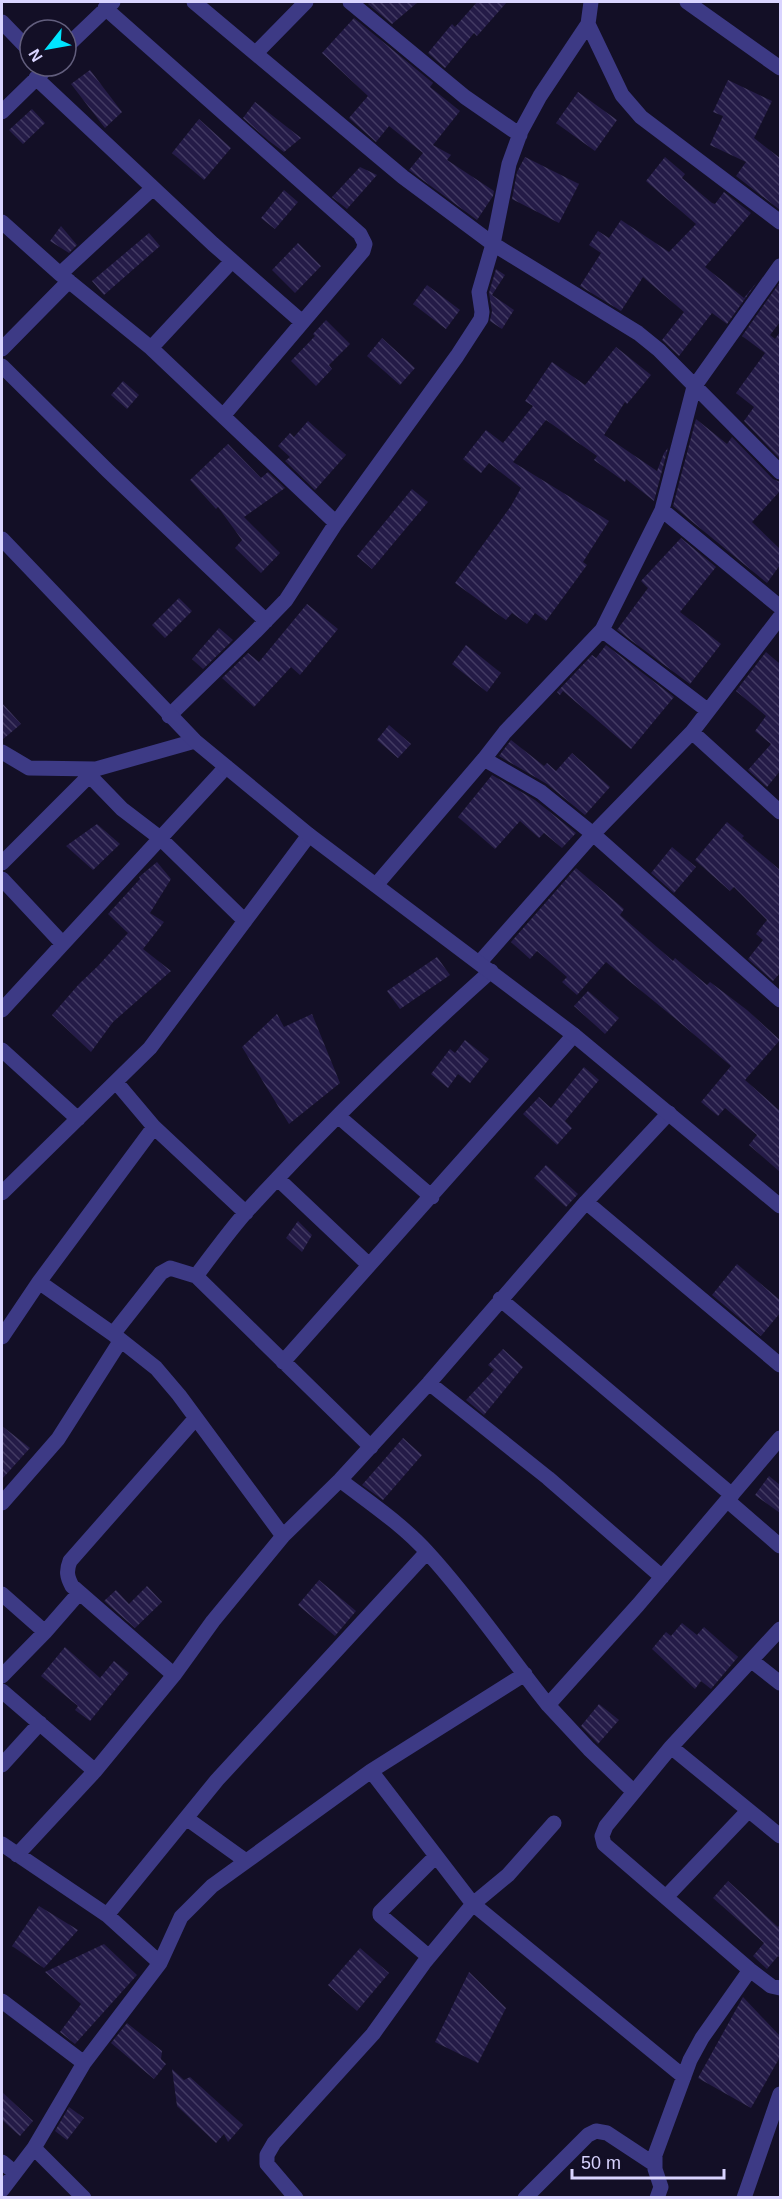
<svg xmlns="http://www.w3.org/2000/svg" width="782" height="2199" viewBox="0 0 782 2199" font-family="Helvetica,sans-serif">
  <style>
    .building { fill: url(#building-back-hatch) }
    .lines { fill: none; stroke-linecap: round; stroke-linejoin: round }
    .minor { stroke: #3d3a85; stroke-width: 15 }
    .tertiary { stroke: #3d3a85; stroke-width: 15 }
  </style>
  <defs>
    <pattern id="building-back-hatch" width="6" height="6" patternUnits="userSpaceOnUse" patternTransform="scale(1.5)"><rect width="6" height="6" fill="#241b47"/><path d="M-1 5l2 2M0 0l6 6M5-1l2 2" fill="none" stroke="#433b63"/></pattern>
  </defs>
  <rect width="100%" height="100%" fill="#130f26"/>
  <!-- building -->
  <path class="building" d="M370 2H418L392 24 368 4Z
    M477 2H507L477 36 474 33 445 68 428 53 452 24 455 27Z
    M354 18 433 83 430 87 460 111 433 145 451 155 447 160 494 191 493 196 477 220 409 170 423 153 389 126 376 142 349 118 368 96 322 53Z
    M90 70 122 112 105 128 71 84Z
    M728 80 772 101 754 138 780 158V210L736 176 746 162 710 145 723 116 713 112Z
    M578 92 617 120 595 151 556 123Z
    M255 102 301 138 284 152 269 141 243 118Z
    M32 109 45 123 23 144 9 130Z
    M199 119 231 148 204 180 172 153Z
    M525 157 579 184 559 223 512 199 517 172Z
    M665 157 685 174 682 178 712 203 715 204 724 192 751 213 705 267 744 298 757 282 727 324 712 313 679 356 662 340 684 312 643 277 621 311 580 286 601 253 589 245 598 231 609 238 621 220 669 252 696 224 646 181Z
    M360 167 377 175 347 209 332 197Z
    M284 190 298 202 275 229 261 218Z
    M61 226 77 245 69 253 50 241Z
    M149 233 160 246 104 295 92 281Z
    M298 243 321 266 295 293 272 270Z
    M496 269 505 275 492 295 514 310 502 329 490 321 492 311 489 293Z
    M780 282V322L770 335 775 339 780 332V459L744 421 754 407 736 393 765 353 742 336Z
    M427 285 460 310 446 329 413 304Z
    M326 320 350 344 329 365 332 369 316 386 291 361 315 336 313 334Z
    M382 338 415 368 400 385 367 356Z
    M616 347 651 375 627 404 625 402 604 435 657 471 664 453 668 448 654 501 626 479 625 482 594 460 597 456 546 420 513 462 609 521 583 562 587 565 546 621 535 613 527 624 512 613 506 620 455 583 511 506 521 488 489 463 481 473 463 459 486 430 503 443 533 406 525 401 552 362 585 385Z
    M123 381 139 395 127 409 111 395Z
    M696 419 727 444 732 437 773 479 780 482V491L752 522 780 549V565L767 583 673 506Z
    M308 421 346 455 315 490 285 461 290 457 278 446 290 433 294 437Z
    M228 444 261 478 268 472 285 488 244 517 280 553 261 573 235 548 242 540 218 507 216 509 190 480Z
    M412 489 428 502 372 569 357 556Z
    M681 538 716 567 680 612 721 644 690 684 617 630 648 588 641 581Z
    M179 598 192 611 165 638 152 625Z
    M307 604 338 629 300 675 291 667 254 707 222 678 248 653 259 662Z
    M219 628 233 640 203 669 192 659Z
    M466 645 501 673 487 692 452 664Z
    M606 645 674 697 631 749 563 691 560 695 557 692 592 655 596 658Z
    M766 652 780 664V771L767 787 748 770 771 744 755 731 766 716 736 691Z
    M2 703 21 724 2 740Z
    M389 725 411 744 398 758 377 740Z
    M511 740 544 766 547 763 556 771 572 753 610 787 585 815 547 784 499 756Z
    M492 775 535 800 576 833 562 848 544 833 539 838 520 821 495 849 458 817Z
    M727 822 744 836 742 838 780 870V973L773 981 748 959 763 940 756 934 767 920 734 887 730 891 695 860Z
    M97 824 120 844 93 870 66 846Z
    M672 847 696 867 674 893 651 873Z
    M157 862 171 879 150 913 164 922 143 949 171 971 113 1022 91 1052 52 1015 79 984 98 966 128 933 108 914 140 879 139 877Z
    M576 868 624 909 620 915 673 961 675 958 707 985 710 982 747 1010 780 1040 745 1080 780 1111V1172L749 1145 757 1135 725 1108 718 1116 701 1102 731 1066 677 1020 606 962 577 995 562 982 567 977 537 951 530 959 511 942Z
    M437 957 450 975 400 1009 387 991Z
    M588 991 619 1018 605 1034 574 1006Z
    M277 1014 284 1027 312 1014 340 1083 289 1124 242 1047Z
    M465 1040 489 1059 470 1083 458 1074 448 1088 431 1074 450 1049 455 1053Z
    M584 1067 599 1080 565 1121 572 1128 557 1145 523 1114 539 1097 551 1108Z
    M546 1165 578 1194 566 1207 534 1178Z
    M298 1221 312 1235 302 1252 286 1238Z
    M737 1264 780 1300V1313L761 1336 712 1295Z
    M503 1349 523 1367 484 1415 466 1400 494 1370 488 1365Z
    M2 1426 30 1448 2 1479Z
    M403 1438 422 1455 383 1500 362 1485Z
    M769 1476 780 1485V1513L755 1495Z
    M319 1580 356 1611 335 1636 298 1605Z
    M147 1586 162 1602 135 1628 104 1601 116 1590 129 1604Z
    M682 1623 697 1635 704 1627 738 1657 711 1689 701 1681 695 1689 652 1649 666 1632 671 1636Z
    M65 1647 100 1678 114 1661 129 1673 90 1721 75 1710 78 1706 41 1676Z
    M599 1704 619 1720 598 1744 581 1726Z
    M728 1881 778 1927 780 1924V1958L778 1956 767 1969 753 1956 764 1943 713 1898Z
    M39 1906 78 1930 44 1968 12 1946Z
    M104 1944 137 1975 75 2044 60 2032 81 2004 45 1972Z
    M360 1948 389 1973 357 2011 328 1985Z
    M469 1972 506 2008 478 2063 435 2042Z
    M743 1997 780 2036V2057L751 2108 698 2078Z
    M127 2023 162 2051 161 2059 166 2064 154 2079 111 2043Z
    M172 2069 184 2080 190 2077 243 2125 228 2142 224 2134 216 2143 177 2106Z
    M2 2092 33 2121 20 2136 2 2120Z
    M69 2107 84 2118 67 2140 55 2131Z"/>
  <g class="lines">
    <!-- minor -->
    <path class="minor" d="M194 2 403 177 493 244 638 333 659 350 780 472
      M350 2 465 97 520 135
      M687 2 780 68
      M105 8 360 234 365 244 363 251 223 416
      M2 22 30 51
      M588 24 622 95 641 117 780 222
      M66 47 113 2
      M256 53 306 2
      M36 78 213 244 302 322
      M2 112 49 66
      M2 222 60 274 151 348 336 523
      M60 274 153 188
      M151 348 232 261
      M2 349 69 281
      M2 366 108 471 266 621
      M662 510 780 607
      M602 630 707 710
      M169 716 255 632 286 600 336 523 457 356 481 319 482 312 479 292 493 244 509 164 521 131 540 96 588 24 591 2
      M692 732 780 812
      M2 752 29 768 96 769 195 741
      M484 759 541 792 593 834 780 1000
      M89 775 122 809 160 838 245 921
      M2 863 95 770
      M2 879 62 943
      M376 885 484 759 505 732 602 630 662 510 694 387 780 266
      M480 962 593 834 692 732 780 617
      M2 1010 226 767
      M2 1050 78 1119
      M116 1082 154 1127 246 1213
      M338 1116 432 1197
      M278 1179 369 1265
      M2 1193 150 1048 309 835
      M586 1202 780 1365
      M196 1276C213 1254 229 1231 247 1211 324 1127 406 1047 491 971
      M39 1282 113 1334 156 1368 179 1395 283 1536
      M500 1299 732 1495
      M113 1334 161 1273 170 1268 196 1276 371 1447
      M2 1337 39 1282 154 1127
      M283 1362 574 1035
      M429 1383 548 1478 662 1577
      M340 1480C370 1503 403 1525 428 1553 472 1601 508 1655 548 1705L638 1605 780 1438
      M728 1501 780 1546
      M2 1503 58 1439 121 1340
      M2 1594 45 1632
      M780 1629 671 1747 606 1826 602 1836 604 1844 750 1970 771 1986 780 1988
      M752 1661 780 1683
      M174 1675 72 1586C67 1577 66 1571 70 1561L195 1419
      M2 1676 45 1632 79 1593
      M2 1691 95 1771
      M548 1705 589 1749 634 1792
      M671 1747 780 1836
      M2 1765 40 1723
      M371 1771 473 1904 684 2077
      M186 1818 246 1861
      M2 1844 107 1915 160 1963
      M17 1855 95 1771 174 1675 213 1621 283 1536 340 1480 429 1383 586 1202 669 1113
      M666 1897 748 1811
      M107 1915 217 1780 427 1552
      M429 1957 380 1915V1912L436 1856
      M2 2001 84 2063
      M34 2148 84 2198
      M2 2162 14 2172
      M2 2190 34 2148 84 2063 160 1963 181 1917 212 1886 371 1771 525 1674
      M296 2198 267 2164V2155L274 2143 373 2034 424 1963 473 1904 508 1875 554 1823
      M525 2198 588 2135 596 2131 607 2133 654 2164
      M657 2198 661 2187 655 2169V2155L690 2060 702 2038 750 1970
      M744 2198 780 2094"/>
    <!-- tertiary -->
    <path class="tertiary" d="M2 539 195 741 309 835 574 1035 780 1206"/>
  </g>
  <!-- border -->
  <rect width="782" height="2199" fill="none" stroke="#d9d4ff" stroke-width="6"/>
  <!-- north arrow -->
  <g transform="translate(48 48) rotate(239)"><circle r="28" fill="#130f26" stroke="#625e7d" stroke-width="1.5"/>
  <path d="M0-4.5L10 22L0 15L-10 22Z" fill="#00e5ff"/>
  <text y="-9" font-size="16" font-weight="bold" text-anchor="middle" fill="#d9d4ff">N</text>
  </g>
  <!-- scale -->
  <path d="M572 2169v9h152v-9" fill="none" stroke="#d9d4ff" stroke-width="3"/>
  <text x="581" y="2169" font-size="18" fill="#d9d4ff" stroke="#130f26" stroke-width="4.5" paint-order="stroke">50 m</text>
</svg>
